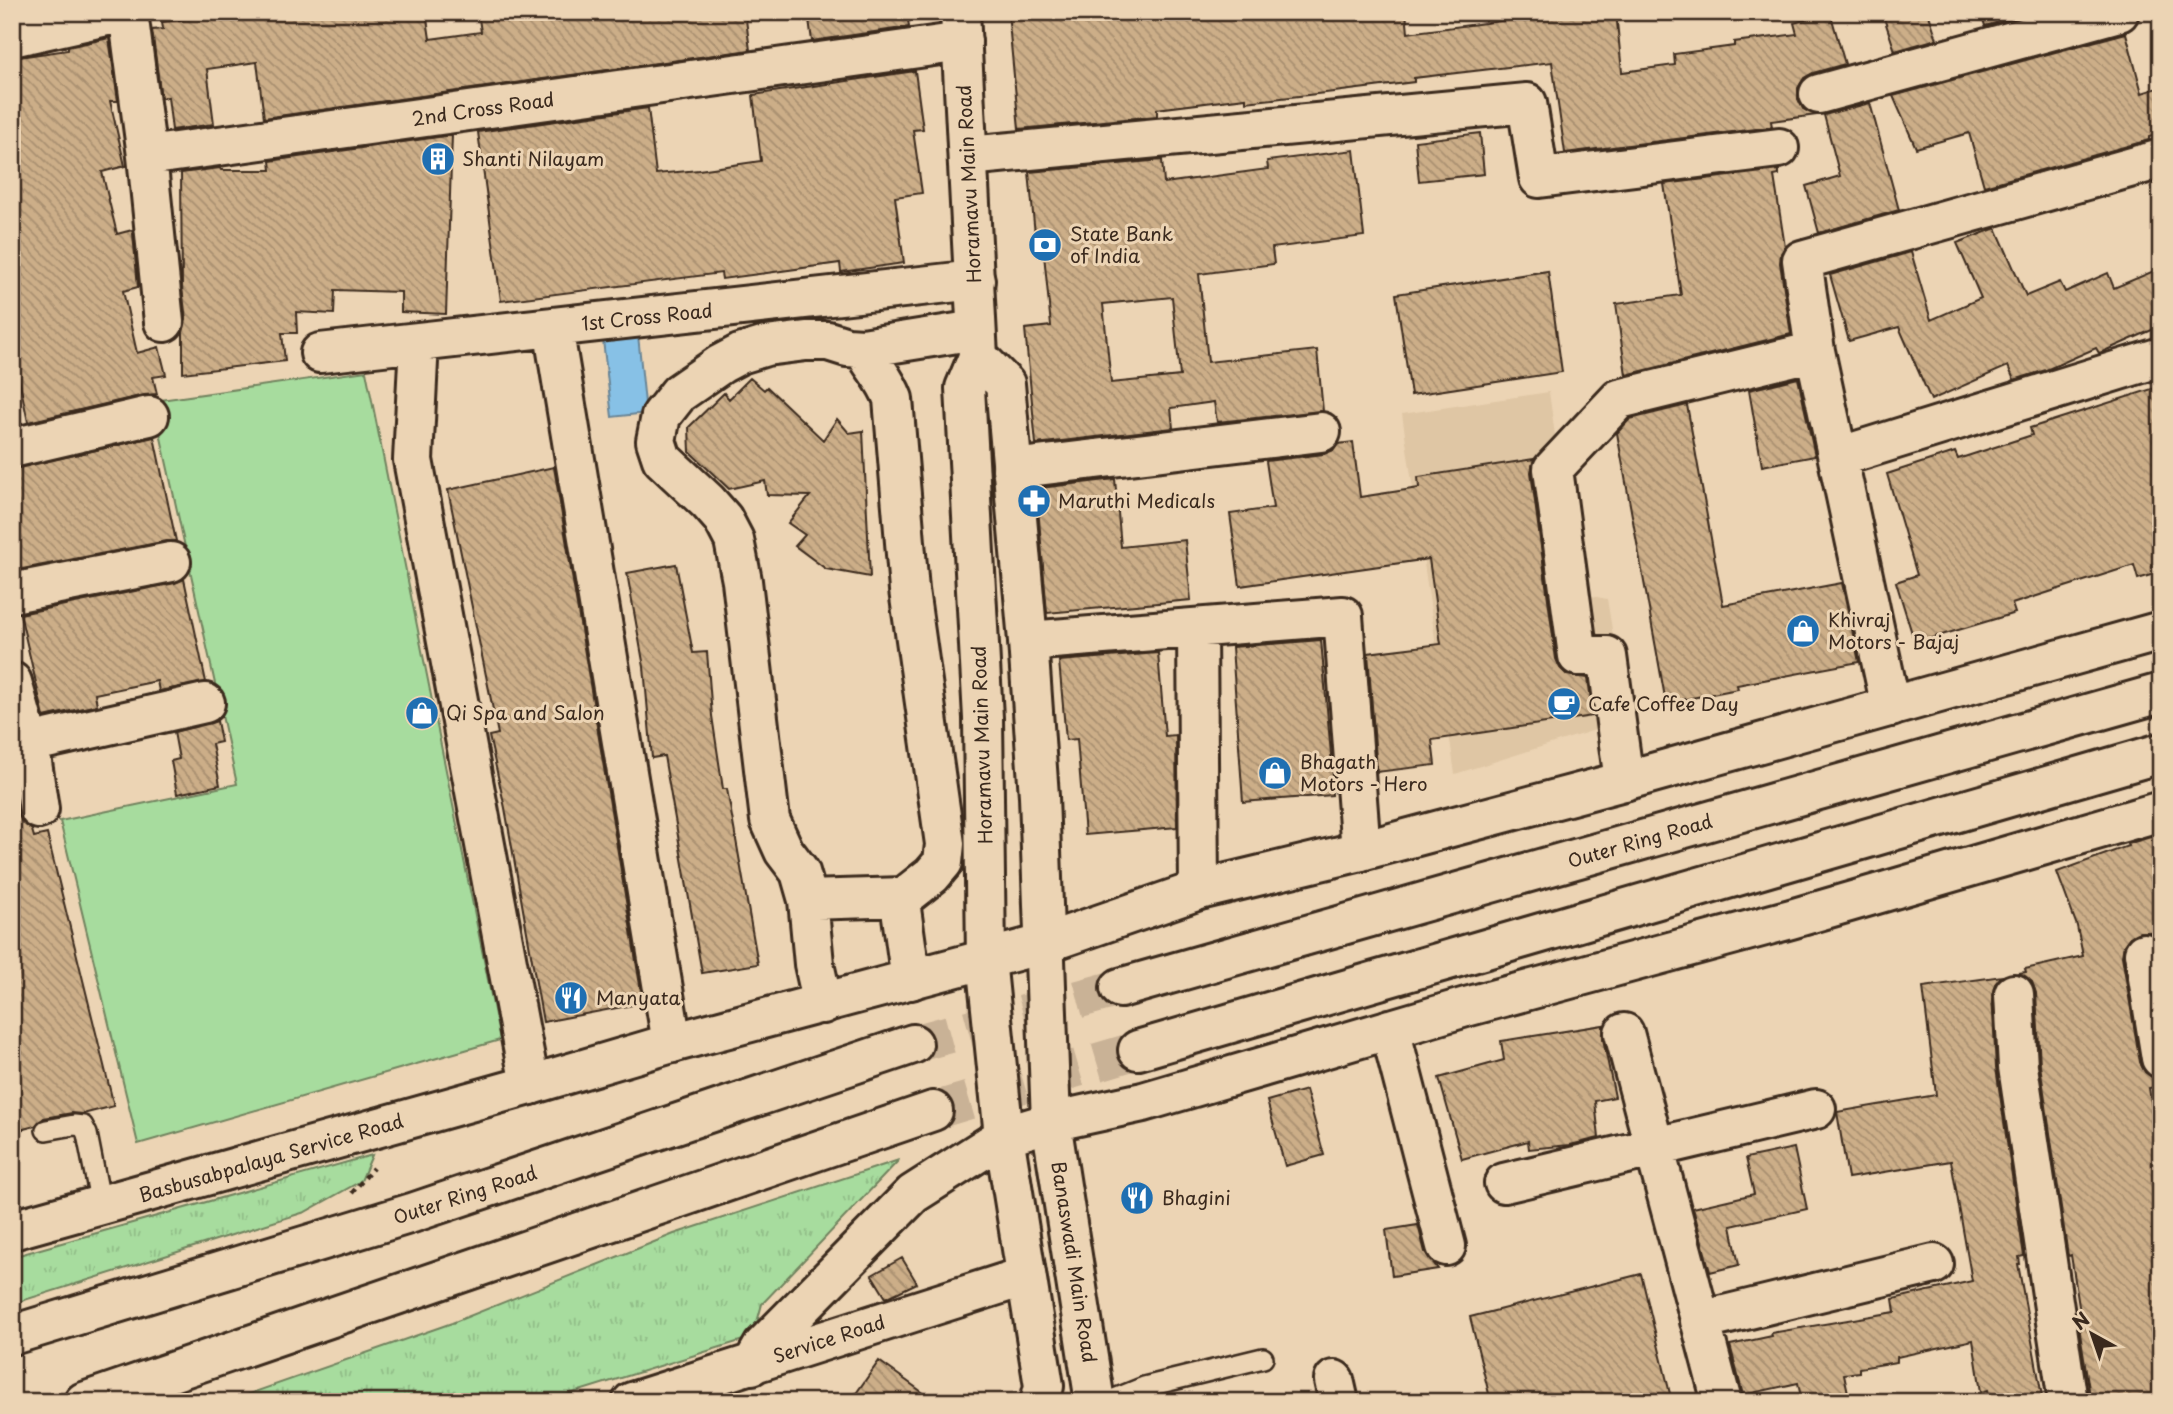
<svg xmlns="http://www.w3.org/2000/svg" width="2173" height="1414" viewBox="0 0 2173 1414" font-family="'Playpen Sans',sans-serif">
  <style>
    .built { fill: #dfc6a4 }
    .grass { fill: #a7dc9e; stroke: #71835e; stroke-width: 2 }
    .park { fill: url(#park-tufts); stroke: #71835e; stroke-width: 2 }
    .water { fill: #87c1e6; stroke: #698596; stroke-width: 2 }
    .building { fill: url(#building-back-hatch); stroke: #3b2a1e; stroke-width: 2; fill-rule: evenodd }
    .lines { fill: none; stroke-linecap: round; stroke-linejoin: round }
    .trunk-tunnel { stroke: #c9b296; stroke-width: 38; stroke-dasharray: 38 19; stroke-linecap: butt }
    .service-casing { stroke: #3b2a1e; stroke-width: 24 }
    .minor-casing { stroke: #3b2a1e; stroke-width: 44 }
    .tertiary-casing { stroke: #3b2a1e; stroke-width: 44 }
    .secondary-casing { stroke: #3b2a1e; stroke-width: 44 }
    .primary-casing { stroke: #3b2a1e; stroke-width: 44 }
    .trunk-casing { stroke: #3b2a1e; stroke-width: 44 }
    .path { stroke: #3b2a1e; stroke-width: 4.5; stroke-dasharray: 5 5; stroke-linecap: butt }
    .service { stroke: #ecd4b4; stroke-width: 19 }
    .minor { stroke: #ecd4b4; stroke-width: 38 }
    .tertiary { stroke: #ecd4b4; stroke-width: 38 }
    .secondary { stroke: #ecd4b4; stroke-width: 38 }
    .primary { stroke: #ecd4b4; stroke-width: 38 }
    .trunk { stroke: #ecd4b4; stroke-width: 38 }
    .labels { text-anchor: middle; stroke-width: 6; stroke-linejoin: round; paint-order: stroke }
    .street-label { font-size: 19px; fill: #3b2a1e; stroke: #ecd4b4 }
    .poi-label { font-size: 19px; fill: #3b2a1e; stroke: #ecd4b4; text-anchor: start }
  </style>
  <defs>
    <pattern id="park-tufts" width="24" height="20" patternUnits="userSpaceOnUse" patternTransform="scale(1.75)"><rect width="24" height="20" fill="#a7dc9e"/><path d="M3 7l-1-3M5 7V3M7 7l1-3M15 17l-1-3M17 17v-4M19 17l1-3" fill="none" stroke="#91bd88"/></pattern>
    <pattern id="building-back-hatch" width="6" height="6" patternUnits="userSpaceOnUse" patternTransform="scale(1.75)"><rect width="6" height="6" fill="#ccae88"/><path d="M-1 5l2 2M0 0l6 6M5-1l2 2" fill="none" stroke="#a78e6f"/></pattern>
  </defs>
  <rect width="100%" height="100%" fill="#ecd4b4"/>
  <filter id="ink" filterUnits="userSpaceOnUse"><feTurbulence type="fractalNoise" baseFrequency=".0143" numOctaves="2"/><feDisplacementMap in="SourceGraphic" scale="14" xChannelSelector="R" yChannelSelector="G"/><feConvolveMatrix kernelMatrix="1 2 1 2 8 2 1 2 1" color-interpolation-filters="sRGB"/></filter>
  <g filter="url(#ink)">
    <!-- built -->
    <path class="built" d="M1549 392 1577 593 1607 599 1627 720 1455 774 1402 414Z"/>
    <!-- grass -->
    <path class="grass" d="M366 371 500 1040 138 1144 60 821 237 784 153 401Z"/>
    <!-- park -->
    <path class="park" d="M372 1155 361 1181 305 1212 12 1304V1257Z
      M899 1160 762 1304 753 1337 544 1402H226L452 1323 674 1234Z"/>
    <!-- water -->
    <path class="water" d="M638 335 646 413 612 417 603 340Z"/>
    <!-- building -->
    <path class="building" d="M244 12H426L430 39 481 32 478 12H745L750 50 264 118 257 62 207 69 214 124 172 130 168 97 161 98 152 30 163 29 162 22Z
      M808 12H907L909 27 812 41Z
      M1008 12H1406L1408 33 1547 15V12H1616L1622 72 1675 65 1674 54 1734 46V42L1797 34 1794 23 1830 12 1845 64 1813 73 1804 78 1798 88V99L1803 109 1817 115 1771 121 1772 127 1565 153 1552 62 1414 78V82L1334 92 1246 102V98L1157 109V116L1019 129Z
      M1882 12H1928L1937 39 1895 51Z
      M1981 12H2035L1985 26Z
      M2126 33 2142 93 2161 87V134L2149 137V140L1984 186 1969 133 1916 148 1893 96Z
      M109 38 118 101H110L125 166 102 172 117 234 132 230 133 234 138 287 123 291 137 353 159 347 166 375 153 377 157 394 144 395 28 422 18 374 12 376V58L68 50V47Z
      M915 71 923 129 913 130 922 193 895 197 904 263 841 272 840 263 722 279 721 273 501 301 478 132 648 108 656 174 699 170 761 161 753 95Z
      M1870 103 1899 210 1819 233 1806 186 1840 176 1824 115Z
      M1480 133 1484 174 1419 181 1415 141Z
      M452 135 446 314 401 312V292L335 290 334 314 296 312 297 333H282L285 361 183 373V332L186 320 182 287 181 173 220 168 221 170H271L270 161Z
      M1354 150 1364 236 1272 248 1274 264 1199 274 1208 362 1317 350 1323 411 1217 422 1214 402 1171 408 1173 428 1036 444 1025 329 1051 326 1043 244 1036 245 1029 172 1162 160 1164 183 1268 169 1267 161ZM1172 297 1180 376 1111 383 1103 304Z
      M1779 170V175L1774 176 1785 247 1781 253 1780 263 1791 334 1626 375 1616 304 1681 295 1664 184Z
      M1996 228 2026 296 2060 282 2065 292 2108 273 2114 288 2161 268V326L2102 352 2099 353 2096 348 2046 370 2014 380 2008 366 1931 400 1899 327 1849 341 1830 275 1911 252 1931 320 1981 298 1957 243Z
      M1548 271 1562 372 1411 395 1396 294Z
      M750 378 764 390 767 387 823 440 837 419 849 433 863 431 870 577 826 569 795 546 805 535 788 523 810 496 767 495 765 481 729 489 690 452 689 427 724 393 729 399Z
      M1798 378 1815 456 1762 466 1749 390Z
      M2161 386V572L2138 579 2134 565 2012 604 2015 613 1915 643 1896 582 1917 575 1887 474 1955 452 1958 459 2032 435 2030 428Z
      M1687 405 1723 605 1842 583 1859 662 1737 685 1738 689 1666 703 1617 433 1630 419Z
      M154 437 176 541H167L12 571V469Z
      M1353 442 1360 497 1419 488 1418 477 1534 459 1531 472 1556 659 1560 668 1567 675 1588 678 1593 716 1432 740 1435 765 1377 772 1368 653 1441 644 1429 559 1240 586 1230 514 1273 508 1266 461 1324 454 1334 450 1338 444Z
      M554 467 643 1003 543 1022 505 808 489 736 498 734 448 490Z
      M1115 479 1121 547 1185 540 1191 600 1047 613 1037 496H1041L1040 488Z
      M676 564 693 653 707 652 712 716 723 789H727L758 964 702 973 664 756 652 758 644 667 627 573Z
      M184 579 206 682 159 691 157 681 95 694 97 705 44 717 20 614 175 583Z
      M1321 640 1333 777H1331L1332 795 1243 802 1232 647Z
      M1158 653 1165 736 1176 735 1177 827 1085 835 1077 739 1066 740 1059 661Z
      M217 721 221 742 212 744 220 785 177 794 171 761 179 759 174 732Z
      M12 789 22 822 32 830 34 837 47 834 114 1106 83 1114 72 1113 44 1118 35 1126 12 1132Z
      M2161 834V939L2151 932H2140L2130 937 2124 945 2122 956 2140 1062 2145 1072 2153 1078 2161 1079V1086L2149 1088 2161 1164V1402H2091L2078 1320 2081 1319 2071 1255 2068 1256 2040 1065 2036 993 2032 982 2019 973 2026 972 2025 969 2083 956 2077 926 2057 872 2128 846 2127 844Z
      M2002 976 1995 984 1992 995 1996 1068 2024 1256 2019 1257 2020 1264H2018L2043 1402H1990L1988 1390 1981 1392 1973 1340 1897 1357V1362L1859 1368V1372L1844 1374 1850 1402H1802L1798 1383 1743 1395 1730 1345 1772 1336 1771 1333 1895 1312 1893 1299 1972 1281 1951 1161 1848 1178 1837 1112 1936 1095 1923 987Z
      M1603 1025V1039L1615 1097 1595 1101 1599 1138 1570 1145 1529 1149 1528 1141 1462 1159 1439 1078 1504 1060 1501 1041Z
      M1306 1090 1324 1155 1285 1166 1267 1101Z
      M1794 1148 1807 1209 1731 1226 1739 1265 1710 1272 1693 1208 1754 1194 1746 1158Z
      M1418 1225 1425 1252 1438 1269 1392 1276 1386 1230Z
      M902 1258 917 1283 886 1298 872 1275Z
      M1641 1274 1672 1402H1491L1470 1317Z
      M879 1361 936 1402H850Z"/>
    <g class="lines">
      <!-- trunk-tunnel -->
      <path class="trunk-tunnel" d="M913 1044 1120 988
        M933 1111 1138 1050"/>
      <!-- service casing -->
      <g class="service-casing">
        <path id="service" d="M46 1130 74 1125 83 1126 87 1134 101 1205
          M1107 1402 1144 1387 1263 1358"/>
      </g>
      <!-- minor casing -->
      <g class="minor-casing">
        <path id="minor" d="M128 12 147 156 962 42
          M12 37 125 12
          M1819 94 2119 12
          M147 156 164 322
          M968 156 1527 103 1539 178 1779 148
          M553 327 672 1043
          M419 342 413 460 530 1085
          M320 353 975 280
          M12 448 149 416
          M1838 457 2161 357
          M1012 469 1321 432
          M12 593 171 562
          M1197 629 1199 890
          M1028 641 1343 616 1361 851
          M12 682 29 743 205 703
          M1891 707 1815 351 1802 260 2161 159
          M29 743 39 809
          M1624 781 1607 656H1578L1553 469 1619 399 1815 351
          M904 897 901 909 911 980
          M808 900 904 897 932 875 943 862 945 844 909 590 893 399C886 379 872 366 863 348
          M2144 953 2161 1058
          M2014 994 2018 1067 2068 1402
          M823 1004 814 964 808 900 800 872 784 851 770 820 742 581 734 540 723 519 708 502 662 459 656 441 661 416 679 393 721 364 740 354 766 346 806 341H828L847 347 863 348 976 330
          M1390 1029 1446 1246
          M1624 1033 1722 1402
          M1504 1183 1816 1109
          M1700 1321 1934 1264
          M1334 1380 1339 1402"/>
      </g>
      <!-- tertiary casing -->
      <g class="tertiary-casing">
        <path id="tertiary" d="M12 1230 530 1085 672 1043 1043 944 1199 890 1361 851 1624 781 2161 631
          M752 1365 763 1346 913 1194 1004 1136 1051 1122 1143 1102 1466 1007 1791 919 2161 811
          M632 1402 1026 1276"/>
      </g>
      <!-- secondary casing -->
      <g class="secondary-casing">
        <path id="secondary" d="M960 12 978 357 965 388 983 718 986 959 1004 1136
          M978 357 1005 384 1028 641 1039 796 1051 1122"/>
      </g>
      <!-- primary casing -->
      <g class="primary-casing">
        <path id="primary" d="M1051 1122 1095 1402
          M1004 1136 1044 1386 1040 1402"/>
      </g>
      <!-- trunk casing -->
      <g class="trunk-casing">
        <path id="trunk" d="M1120 988 2161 693
          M1138 1050 2161 753
          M12 1335 412 1213 913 1044
          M84 1402 933 1111"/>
      </g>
      <!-- path -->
      <path class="path" d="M352 1193 373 1168"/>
      <!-- service -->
      <use href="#service" class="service"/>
      <!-- minor -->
      <use href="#minor" class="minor"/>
      <!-- tertiary -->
      <use href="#tertiary" class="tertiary"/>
      <!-- secondary -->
      <use href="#secondary" class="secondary"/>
      <!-- primary -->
      <use href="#primary" class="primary"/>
      <!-- trunk -->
      <use href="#trunk" class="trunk"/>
    </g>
  </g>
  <!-- icons -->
  <defs>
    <g id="building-disc" transform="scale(1.75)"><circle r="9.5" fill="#1f6fb2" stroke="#ecd4b4"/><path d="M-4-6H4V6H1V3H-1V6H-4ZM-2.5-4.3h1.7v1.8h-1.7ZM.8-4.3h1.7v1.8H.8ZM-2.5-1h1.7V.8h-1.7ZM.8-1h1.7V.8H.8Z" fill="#fff"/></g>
    <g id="bank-disc" transform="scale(1.75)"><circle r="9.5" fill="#1f6fb2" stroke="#ecd4b4"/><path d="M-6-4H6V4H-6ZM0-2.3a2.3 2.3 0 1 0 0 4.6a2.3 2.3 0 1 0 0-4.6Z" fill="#fff"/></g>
    <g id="pharmacy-disc" transform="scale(1.75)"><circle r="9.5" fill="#1f6fb2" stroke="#ecd4b4"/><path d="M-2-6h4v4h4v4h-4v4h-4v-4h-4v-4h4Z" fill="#fff"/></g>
    <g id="shop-disc" transform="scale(1.75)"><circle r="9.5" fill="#1f6fb2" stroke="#ecd4b4"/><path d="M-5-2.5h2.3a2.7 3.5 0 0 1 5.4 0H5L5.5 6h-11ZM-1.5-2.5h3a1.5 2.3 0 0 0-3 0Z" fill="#fff"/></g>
    <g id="cafe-disc" transform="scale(1.75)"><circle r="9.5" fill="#1f6fb2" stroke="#ecd4b4"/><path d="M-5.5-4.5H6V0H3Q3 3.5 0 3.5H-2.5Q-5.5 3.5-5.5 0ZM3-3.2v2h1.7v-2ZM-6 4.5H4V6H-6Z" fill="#fff"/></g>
    <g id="restaurant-disc" transform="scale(1.75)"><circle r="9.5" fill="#1f6fb2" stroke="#ecd4b4"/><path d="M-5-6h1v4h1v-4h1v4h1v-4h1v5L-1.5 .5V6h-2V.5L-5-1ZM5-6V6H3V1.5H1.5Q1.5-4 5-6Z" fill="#fff"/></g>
  </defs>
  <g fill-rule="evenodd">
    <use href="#building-disc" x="438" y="159"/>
    <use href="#bank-disc" x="1045" y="245"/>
    <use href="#pharmacy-disc" x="1034" y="501"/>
    <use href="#shop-disc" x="1803" y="631"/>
    <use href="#cafe-disc" x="1564" y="704"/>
    <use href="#shop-disc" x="422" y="713"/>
    <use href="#shop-disc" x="1275" y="773"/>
    <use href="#restaurant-disc" x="571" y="998"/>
    <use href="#restaurant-disc" x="1137" y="1198"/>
  </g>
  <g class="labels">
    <!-- street labels -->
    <g class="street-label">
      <text transform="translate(483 109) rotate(-8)" y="7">2nd Cross Road</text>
      <text transform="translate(969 184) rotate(-93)" y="7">Horamavu Main Road</text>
      <text transform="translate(647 317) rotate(-6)" y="7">1st Cross Road</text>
      <text transform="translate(982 745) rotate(-92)" y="7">Horamavu Main Road</text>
      <text transform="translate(1640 841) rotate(-16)" y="7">Outer Ring Road</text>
      <text transform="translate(271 1158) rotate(-16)" y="7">Basbusabpalaya Service Road</text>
      <text transform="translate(465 1195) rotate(-18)" y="7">Outer Ring Road</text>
      <text transform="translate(1074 1262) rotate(81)" y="7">Banaswadi Main Road</text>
      <text transform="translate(829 1339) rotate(-18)" y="7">Service Road</text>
    </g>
    <!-- poi labels -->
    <g class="poi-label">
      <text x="462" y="166">Shanti Nilayam</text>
      <text x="1070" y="241">State Bank<tspan x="1070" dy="22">of India</tspan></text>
      <text x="1058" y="508">Maruthi Medicals</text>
      <text x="1828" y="627">Khivraj<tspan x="1828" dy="22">Motors - Bajaj</tspan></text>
      <text x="1588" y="711">Cafe Coffee Day</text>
      <text x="446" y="720">Qi Spa and Salon</text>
      <text x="1300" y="769">Bhagath<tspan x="1300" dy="22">Motors - Hero</tspan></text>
      <text x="596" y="1005">Manyata</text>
      <text x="1162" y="1205">Bhagini</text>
    </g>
  </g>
  <!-- margin -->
  <rect width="2173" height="1414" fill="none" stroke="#ecd4b4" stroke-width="42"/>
  <rect x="21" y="21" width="2131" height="1372" fill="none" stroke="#3b2a1e" stroke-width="2.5" filter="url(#ink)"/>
  <!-- north arrow -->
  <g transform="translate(2092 1334) rotate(320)" stroke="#ecd4b4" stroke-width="5" paint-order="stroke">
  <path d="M0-5L12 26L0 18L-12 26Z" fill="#3b2a1e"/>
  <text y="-10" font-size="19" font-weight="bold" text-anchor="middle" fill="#3b2a1e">N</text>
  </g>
</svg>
